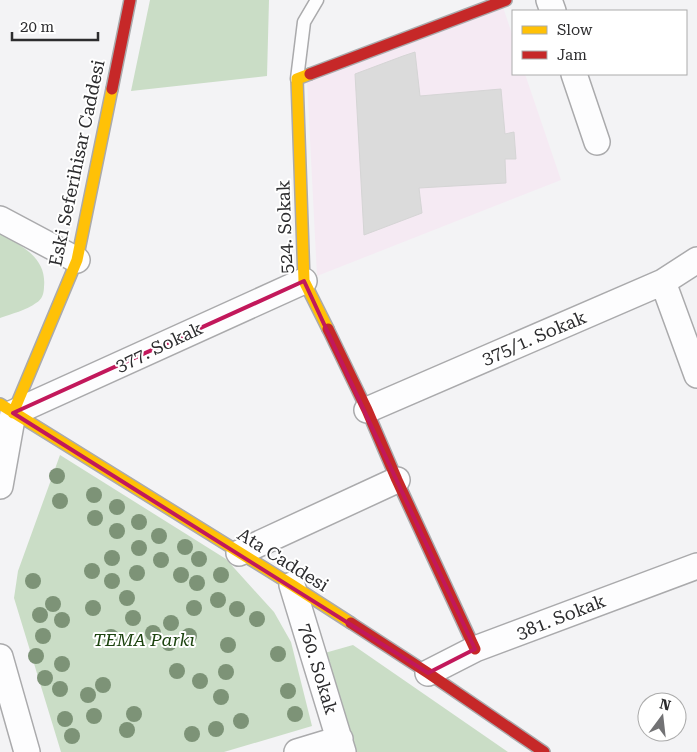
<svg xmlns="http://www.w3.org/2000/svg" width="697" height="752" viewBox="0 0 697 752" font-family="'Roboto Serif',serif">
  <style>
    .education { fill: #f5eaf3 }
    .green { fill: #caddc6 }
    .building { fill: #dbdbdb; stroke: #d5d5d5 }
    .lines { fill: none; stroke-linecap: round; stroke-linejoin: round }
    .lane-casing { stroke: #aaaaac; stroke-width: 15 }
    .street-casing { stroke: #aaaaac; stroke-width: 28 }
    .slow-casing { stroke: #aaaaac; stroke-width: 14 }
    .jam-casing { stroke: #aaaaac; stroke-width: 14 }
    .lane { stroke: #fdfdfe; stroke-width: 12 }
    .street { stroke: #fdfdfe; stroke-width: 25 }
    .slow { stroke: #ffc107; stroke-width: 11 }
    .jam { stroke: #c62828; stroke-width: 11 }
    .tree { fill: #7d9377 }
    .marked { fill: none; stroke: #c2185b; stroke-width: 4; stroke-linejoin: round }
    .labels { text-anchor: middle; stroke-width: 4; stroke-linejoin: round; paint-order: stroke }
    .street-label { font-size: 18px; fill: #2c2c2e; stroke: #fff }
    .park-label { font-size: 18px; font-style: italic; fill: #1d4410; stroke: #fff }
  </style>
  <rect width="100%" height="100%" fill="#f3f3f5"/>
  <!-- education -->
  <path class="education" d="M503 7 513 37V74H525L561 180 317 276 307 80Z"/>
  <!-- green -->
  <path class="green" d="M150 0H269L267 76 131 91Z
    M0 233C21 246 47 257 44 287 44 293 42 300 36 303 27 310 11 314 0 318Z
    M60 455 226 559 274 612 291 642 312 726 224 752H61L14 598 18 571Z
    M353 645 508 752H341L314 656Z"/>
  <!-- building -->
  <path class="building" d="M415 52 420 96 501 89 505 134 514 132 516 159H505L506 183 419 188 422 213 364 235 355 74 403 56Z"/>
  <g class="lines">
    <!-- lane casing -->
    <g class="lane-casing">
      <path id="lane" d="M297 79 304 22 317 0"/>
    </g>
    <!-- street casing -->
    <g class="street-casing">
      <path id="street" d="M549 0 553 11
        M574 74 597 142
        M0 219 77 260
        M663 282 697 375
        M367 410 663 282 697 260
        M0 486 13 413 304 281
        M239 553 397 480
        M292 585 343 752
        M0 657 27 752
        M428 673 475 649 697 566
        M297 752 340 739"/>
    </g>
    <!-- slow casing -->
    <g class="slow-casing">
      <path id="slow" d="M310 74 297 79 304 281 328 329
        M0 404 292 585 351 623
        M13 413 77 260 112 89"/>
    </g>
    <!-- jam casing -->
    <g class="jam-casing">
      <path id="jam" d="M310 74 506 0
        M112 89 130 0
        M328 329 367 410 397 480 475 649
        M351 623 428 673 544 752"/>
    </g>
    <!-- lane -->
    <use href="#lane" class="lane"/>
    <!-- street -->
    <use href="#street" class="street"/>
    <!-- slow -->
    <use href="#slow" class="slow"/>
    <!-- jam -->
    <use href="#jam" class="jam"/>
  </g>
  <!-- trees -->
  <g class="tree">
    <circle cx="57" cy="476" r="8"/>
    <circle cx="94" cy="495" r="8"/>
    <circle cx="60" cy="501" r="8"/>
    <circle cx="117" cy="507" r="8"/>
    <circle cx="95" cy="518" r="8"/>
    <circle cx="139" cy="522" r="8"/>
    <circle cx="117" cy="531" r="8"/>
    <circle cx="159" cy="536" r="8"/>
    <circle cx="185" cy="547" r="8"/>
    <circle cx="139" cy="548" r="8"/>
    <circle cx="112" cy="558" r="8"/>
    <circle cx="199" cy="559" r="8"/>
    <circle cx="161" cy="560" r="8"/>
    <circle cx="92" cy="571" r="8"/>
    <circle cx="137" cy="573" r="8"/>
    <circle cx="181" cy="575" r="8"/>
    <circle cx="221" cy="575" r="8"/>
    <circle cx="33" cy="581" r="8"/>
    <circle cx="112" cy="581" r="8"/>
    <circle cx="197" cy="583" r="8"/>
    <circle cx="127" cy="598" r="8"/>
    <circle cx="218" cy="600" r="8"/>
    <circle cx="53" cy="604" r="8"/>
    <circle cx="93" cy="608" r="8"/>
    <circle cx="194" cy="608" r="8"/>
    <circle cx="237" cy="609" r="8"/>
    <circle cx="40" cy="615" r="8"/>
    <circle cx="133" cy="618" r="8"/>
    <circle cx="257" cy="619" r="8"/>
    <circle cx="62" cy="620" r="8"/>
    <circle cx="171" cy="623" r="8"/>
    <circle cx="153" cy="633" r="8"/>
    <circle cx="43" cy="636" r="8"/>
    <circle cx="189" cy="636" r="8"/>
    <circle cx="111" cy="637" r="8"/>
    <circle cx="169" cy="643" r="8"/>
    <circle cx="228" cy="645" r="8"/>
    <circle cx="278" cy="654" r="8"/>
    <circle cx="36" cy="656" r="8"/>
    <circle cx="62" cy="664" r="8"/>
    <circle cx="177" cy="671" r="8"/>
    <circle cx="226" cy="672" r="8"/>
    <circle cx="45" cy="678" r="8"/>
    <circle cx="200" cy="681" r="8"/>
    <circle cx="103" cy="685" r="8"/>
    <circle cx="60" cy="689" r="8"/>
    <circle cx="288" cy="691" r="8"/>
    <circle cx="88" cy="695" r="8"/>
    <circle cx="221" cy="697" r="8"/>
    <circle cx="134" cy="714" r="8"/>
    <circle cx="295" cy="714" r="8"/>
    <circle cx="94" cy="716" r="8"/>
    <circle cx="65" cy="719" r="8"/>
    <circle cx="241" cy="721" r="8"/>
    <circle cx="216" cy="729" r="8"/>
    <circle cx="127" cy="730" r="8"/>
    <circle cx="192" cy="734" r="8"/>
    <circle cx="72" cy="736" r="8"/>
  </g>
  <!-- marked area -->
  <path class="marked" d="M304 281 475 649 428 673 13 413Z"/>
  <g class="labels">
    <!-- street labels -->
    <g class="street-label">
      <text transform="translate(77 163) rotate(-78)" y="6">Eski Seferihisar Caddesi</text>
      <text transform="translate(285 227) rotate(-92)" y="6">524. Sokak</text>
      <text transform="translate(534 338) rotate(-23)" y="6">375/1. Sokak</text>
      <text transform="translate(159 347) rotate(-25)" y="6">377. Sokak</text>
      <text transform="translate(283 560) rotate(32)" y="6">Ata Caddesi</text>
      <text transform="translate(561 617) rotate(-21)" y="6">381. Sokak</text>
      <text transform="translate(318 669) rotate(73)" y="6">760. Sokak</text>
    </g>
    <!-- park labels -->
    <g class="park-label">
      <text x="144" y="646">TEMA Parkı</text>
    </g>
  </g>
  <!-- legend -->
  <rect x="512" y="10" width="175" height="65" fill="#ffffff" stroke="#ababab"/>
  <rect x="522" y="26" width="25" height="8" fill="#ffc107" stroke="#ababab"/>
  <text x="557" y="35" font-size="15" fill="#2c2c2e">Slow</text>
  <rect x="522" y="51" width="25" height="8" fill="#c62828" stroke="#ababab"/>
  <text x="557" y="60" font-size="15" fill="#2c2c2e">Jam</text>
  <!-- north arrow -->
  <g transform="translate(662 717) rotate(15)"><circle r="24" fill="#ffffff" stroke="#ababab"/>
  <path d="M0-4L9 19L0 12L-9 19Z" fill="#727274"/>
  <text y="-8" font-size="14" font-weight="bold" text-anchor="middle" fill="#2c2c2e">N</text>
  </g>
  <!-- scale -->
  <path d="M12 32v8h86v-8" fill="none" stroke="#2c2c2e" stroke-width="2.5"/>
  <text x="20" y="32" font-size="15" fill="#2c2c2e" stroke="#ffffff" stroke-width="4" paint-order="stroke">20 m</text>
</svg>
